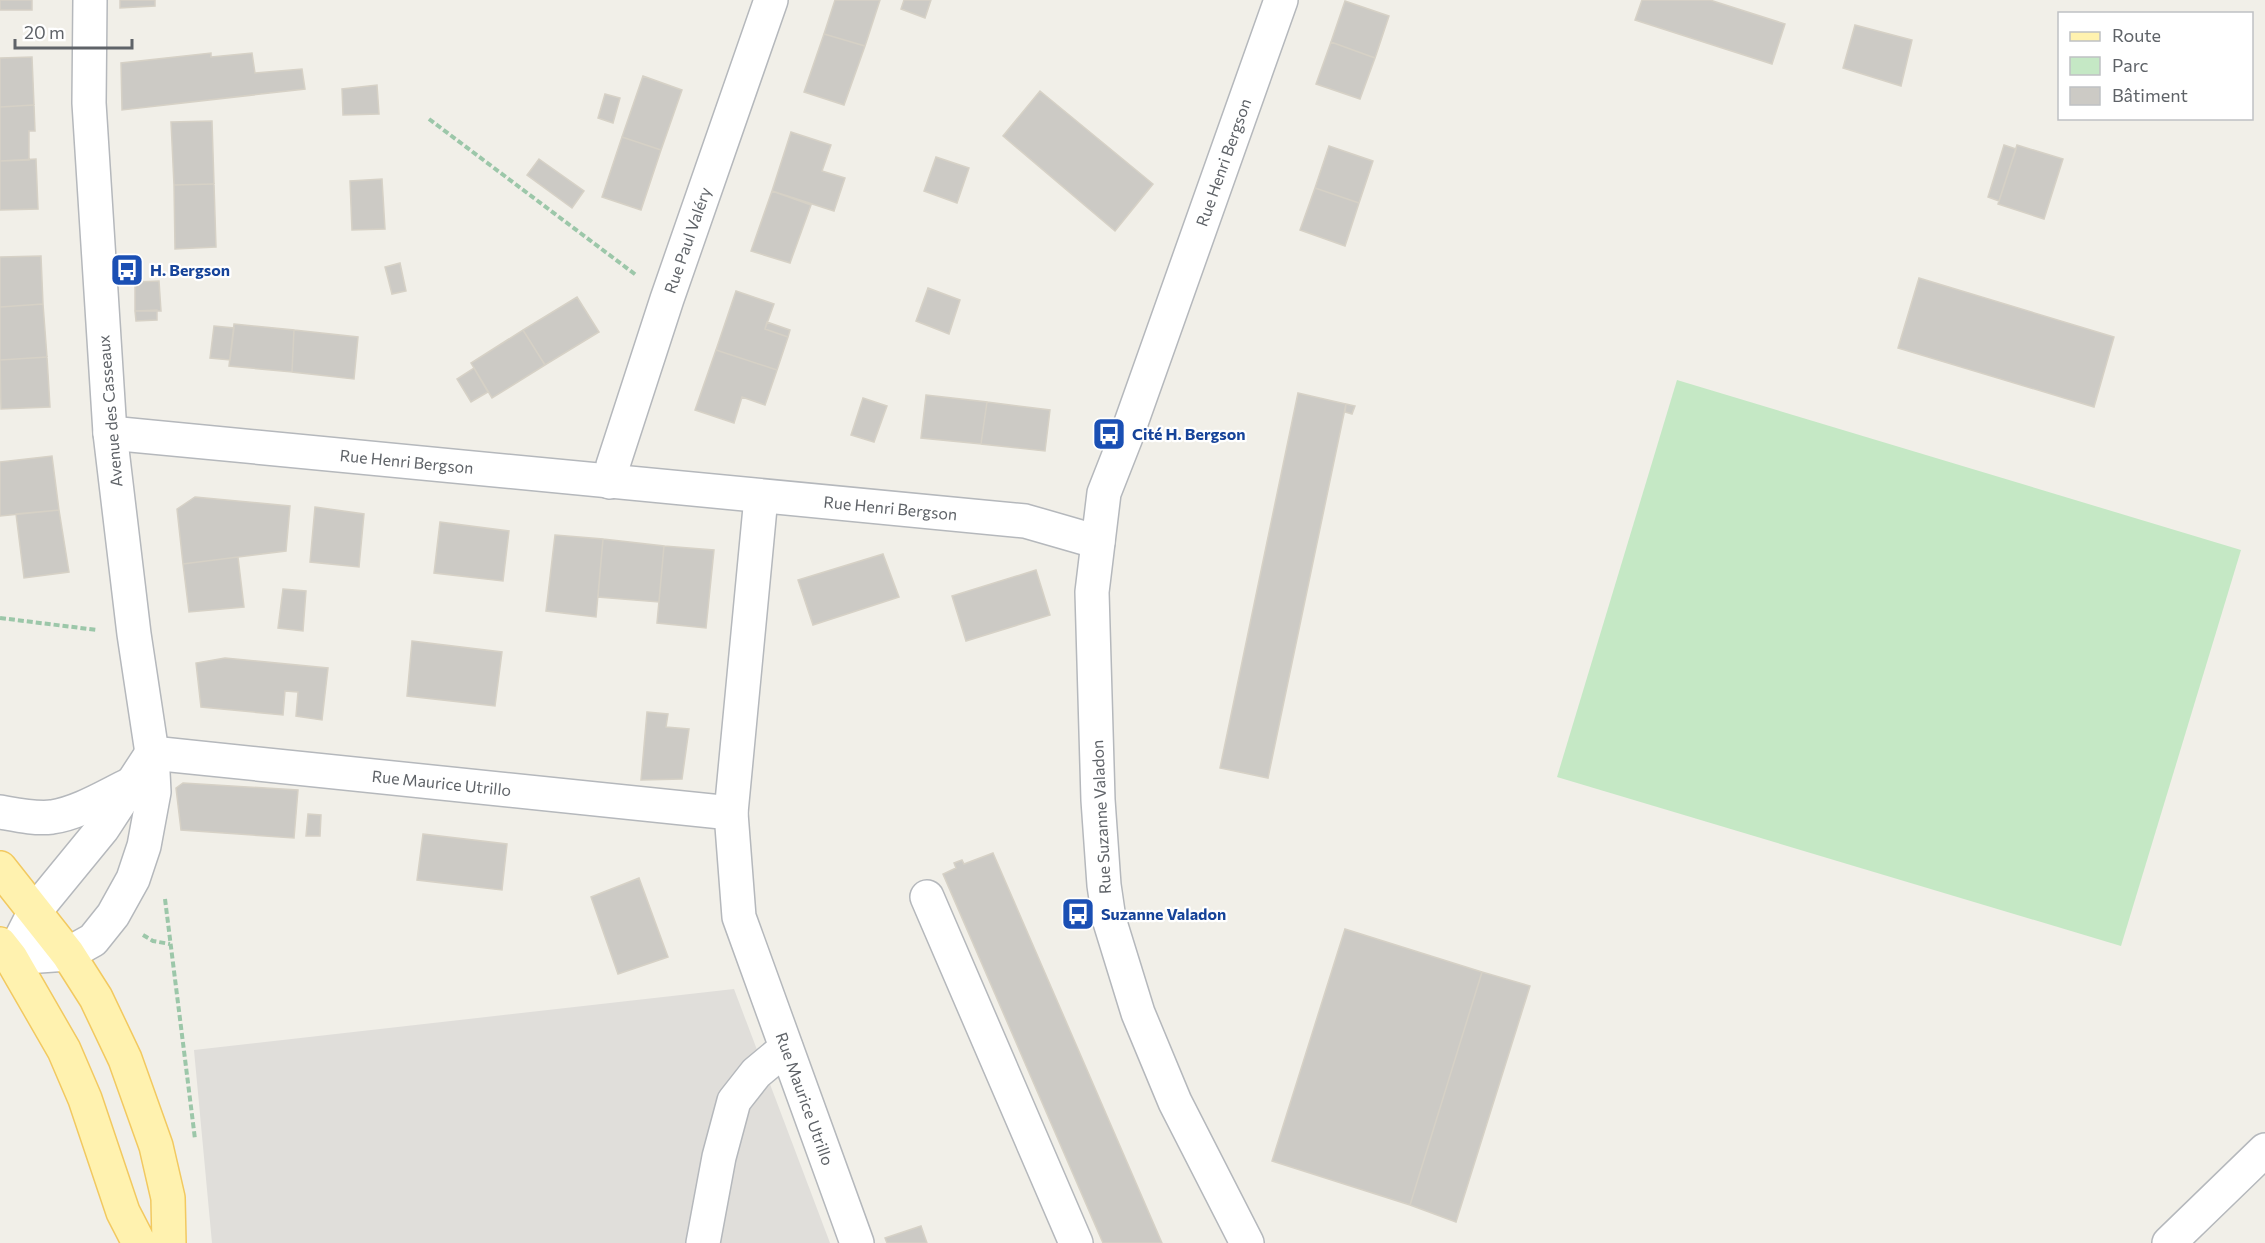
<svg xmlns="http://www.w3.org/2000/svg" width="2265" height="1243" viewBox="0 0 2265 1243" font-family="Commissioner,sans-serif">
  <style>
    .industrial { fill: #e0deda }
    .green { fill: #c5e8c5 }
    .building { fill: #cccac5; stroke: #d6d1c6; stroke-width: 1.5 }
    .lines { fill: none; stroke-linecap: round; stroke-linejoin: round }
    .minor-casing { stroke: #b5b8bc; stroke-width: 36 }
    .major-casing { stroke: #f2c960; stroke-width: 36 }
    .path { stroke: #9cc7a9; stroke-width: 4; stroke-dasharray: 6 3; stroke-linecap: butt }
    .minor { stroke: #fff; stroke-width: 33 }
    .major { stroke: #fff2af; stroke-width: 33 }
    .labels { text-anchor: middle; stroke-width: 4.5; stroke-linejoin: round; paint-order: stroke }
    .street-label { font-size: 16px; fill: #5f6368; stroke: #fff }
    .transit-label { font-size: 16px; font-weight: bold; fill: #164399; stroke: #fff; text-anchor: start }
  </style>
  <rect width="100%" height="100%" fill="#f1efe8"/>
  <!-- industrial -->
  <path class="industrial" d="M734 989 830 1243H212L194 1050Z"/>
  <!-- green -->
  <path class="green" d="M1677 380 2241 550 2121 946 1557 777Z"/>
  <!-- building -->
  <path class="building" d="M0 0H32V10H0Z
    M120 0H155V6L120 8Z
    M835 0H880L865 46 824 34Z
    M904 0H931L925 18 901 9Z
    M1642 0H1710L1785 24 1772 64 1635 20Z
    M1345 1 1389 16 1375 58 1331 42Z
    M1855 25 1912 40 1901 86 1843 68Z
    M824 34 865 46 844 105 804 92Z
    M1331 42 1375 58 1360 99 1316 84Z
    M211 53V57L252 53 255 73 302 69 305 89 122 110 121 63Z
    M32 57 34 105 0 107V58Z
    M643 76 682 90 661 150 622 137Z
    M377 85 379 114 343 115 342 89Z
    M1040 91 1153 184 1115 231 1003 136Z
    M605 94 620 98 613 123 598 118Z
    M34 105 35 131H29V160L0 161V107Z
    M212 121 214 184 174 185 171 122Z
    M791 132 831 145 822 171 845 178 834 211 772 191Z
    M622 137 661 150 641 210 602 197Z
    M2004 145 2016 149 1999 201 1988 197Z
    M2017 145 2063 159 2044 219 1998 204Z
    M1329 146 1373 161 1359 203 1315 188Z
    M936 157 969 168 957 203 924 191Z
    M36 159 38 209 0 210V161Z
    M539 159 584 191 572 208 527 175Z
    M382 179 385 229 352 230 350 181Z
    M214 184 216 247 175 249 174 185Z
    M1315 188 1359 203 1345 246 1300 230Z
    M772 191 811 205 790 263 751 251Z
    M41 256 43 304 0 307V257Z
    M400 263 406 291 392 294 385 267Z
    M1919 278 2114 337 2094 407 1898 348Z
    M159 281 161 311H135V282Z
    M928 288 960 300 949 334 916 321Z
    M736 291 774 304 765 329 788 337 777 370 716 350Z
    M577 297 599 332 545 365 523 330Z
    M43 304 47 357 0 360V307Z
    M157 310V320L136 321 135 311Z
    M767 322 790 330 788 337 765 329Z
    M234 324 294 330 292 372 229 366Z
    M214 326 234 328 230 360 210 358Z
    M294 330 358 337 354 379 292 372Z
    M523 330 545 365 492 398 471 363Z
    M716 350 777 370 765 405 742 397 734 423 695 410Z
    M47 357 50 407 1 409 0 360Z
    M474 368 488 392 471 402 457 379Z
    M1298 393 1346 404 1268 778 1220 768Z
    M926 395 987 402 981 444 921 438Z
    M863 398 887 406 874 442 851 435Z
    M987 402 1050 410 1045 451 981 444Z
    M1346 404 1355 406 1352 414 1345 412Z
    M52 456 59 510 0 516V462Z
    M195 497 290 506 286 551 183 564 177 509Z
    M315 507 364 514 359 567 310 562Z
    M59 510 69 572 24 578 16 514Z
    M440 522 509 531 503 581 434 573Z
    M555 535 603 539 596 617 546 611Z
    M603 539 664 546 659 602 598 597Z
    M664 546 714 550 706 628 657 623Z
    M883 554 899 597 813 625 798 580Z
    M238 557 244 607 189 612 183 564Z
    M1036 570 1050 615 966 641 952 596Z
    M283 589 306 591 303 631 278 628Z
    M412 641 502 652 495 706 407 696Z
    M225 658 328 668 322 720 296 716 298 692 285 691 283 715 201 707 196 663Z
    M647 712 668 714 666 727 689 729 682 779 641 780Z
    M183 783 298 790 294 838 181 830 176 788Z
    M308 814 321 815 320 836H306Z
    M423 834 507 844 502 890 417 880Z
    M993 853 1162 1243H1103L943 874 956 868 954 863 962 860 964 864Z
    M639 878 668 957 618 974 591 897Z
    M1345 929 1482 972 1410 1205 1272 1161Z
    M1482 972 1530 986 1456 1222 1410 1205Z
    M921 1226 927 1243H887L885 1238Z"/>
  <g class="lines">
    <!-- minor casing -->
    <g class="minor-casing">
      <g id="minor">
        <path id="s1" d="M110 433 1025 521 1098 542"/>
        <path id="s2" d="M610 482 613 465 667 299 771 0"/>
        <path id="s3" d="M761 497 731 813 739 917 857 1243"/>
        <path id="s4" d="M152 753 731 813"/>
        <path d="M0 812C17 815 35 819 52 817 79 813 106 796 131 784"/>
        <path d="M927 897 1076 1243"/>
        <path d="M11 958 68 954 93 940 113 915 133 879 144 846 154 792 152 753 134 634 110 433 89 103 90 0"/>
        <path d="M11 958 35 911 103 828 152 753"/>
        <path d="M703 1243 719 1157 734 1101 756 1073 786 1048"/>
        <path id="s5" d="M1247 1243 1175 1102 1138 1013 1109 919 1104 885 1098 800 1092 592 1104 493 1126 437 1281 0"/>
        <path d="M2169 1243 2265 1150"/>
      </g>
    </g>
    <!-- major casing -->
    <g class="major-casing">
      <path id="major" d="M0 868 68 954 96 998 125 1059 156 1146 168 1198 169 1243
        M0 944 11 958 64 1050 85 1099 123 1212 139 1243"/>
    </g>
    <!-- path -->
    <path class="path" d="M429 119 636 275
      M0 618 97 630
      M165 899 195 1139
      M143 935 153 941 170 944"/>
    <!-- minor -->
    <use href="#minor" class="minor"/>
    <!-- major -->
    <use href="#major" class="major"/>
  </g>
  <!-- icons -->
  <defs>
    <g id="bus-square" transform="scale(1.725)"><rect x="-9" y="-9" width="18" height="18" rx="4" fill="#1a4fb4" stroke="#fff"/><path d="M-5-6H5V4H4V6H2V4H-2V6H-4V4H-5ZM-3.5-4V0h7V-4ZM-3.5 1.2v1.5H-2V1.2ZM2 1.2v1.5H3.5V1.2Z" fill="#fff"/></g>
  </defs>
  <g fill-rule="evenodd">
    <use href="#bus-square" x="127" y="270"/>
    <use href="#bus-square" x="1109" y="434"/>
    <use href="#bus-square" x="1078" y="914"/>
  </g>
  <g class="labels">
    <!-- street labels -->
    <g class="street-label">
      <text dy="6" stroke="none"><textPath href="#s5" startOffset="1132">Rue Henri Bergson</textPath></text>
      <text dy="6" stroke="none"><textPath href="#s2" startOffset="254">Rue Paul Valéry</textPath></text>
      <text transform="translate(110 411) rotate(-95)" y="6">Avenue des Casseaux</text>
      <text dy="6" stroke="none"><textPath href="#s1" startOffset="298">Rue Henri Bergson</textPath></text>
      <text dy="6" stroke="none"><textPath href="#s1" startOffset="784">Rue Henri Bergson</textPath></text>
      <text dy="6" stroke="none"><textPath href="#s4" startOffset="291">Rue Maurice Utrillo</textPath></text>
      <text transform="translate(1101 817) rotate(-93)" y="6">Rue Suzanne Valadon</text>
      <text dy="6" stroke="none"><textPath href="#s3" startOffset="615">Rue Maurice Utrillo</textPath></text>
    </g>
    <!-- transit labels -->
    <g class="transit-label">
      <text x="150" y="276">H. Bergson</text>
      <text x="1132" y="440">Cité H. Bergson</text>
      <text x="1101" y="920">Suzanne Valadon</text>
    </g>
  </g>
  <!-- legend -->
  <rect x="2058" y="12" width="195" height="108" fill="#ffffff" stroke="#bfc1c3" stroke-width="1.5"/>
  <rect x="2070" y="32" width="30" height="9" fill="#fff2af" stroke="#bfc1c3" stroke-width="1.5"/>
  <text x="2112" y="42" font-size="18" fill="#5f6368">Route</text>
  <rect x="2070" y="57" width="30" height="18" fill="#c5e8c5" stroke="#bfc1c3" stroke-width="1.5"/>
  <text x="2112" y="72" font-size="18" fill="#5f6368">Parc</text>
  <rect x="2070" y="87" width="30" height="18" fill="#cccac5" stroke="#bfc1c3" stroke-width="1.5"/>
  <text x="2112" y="102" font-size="18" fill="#5f6368">Bâtiment</text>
  <!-- scale -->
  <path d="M15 39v9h117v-9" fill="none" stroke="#5f6368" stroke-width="3"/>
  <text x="24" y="39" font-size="18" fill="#5f6368" stroke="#ffffff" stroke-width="4.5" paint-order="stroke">20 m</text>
</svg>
